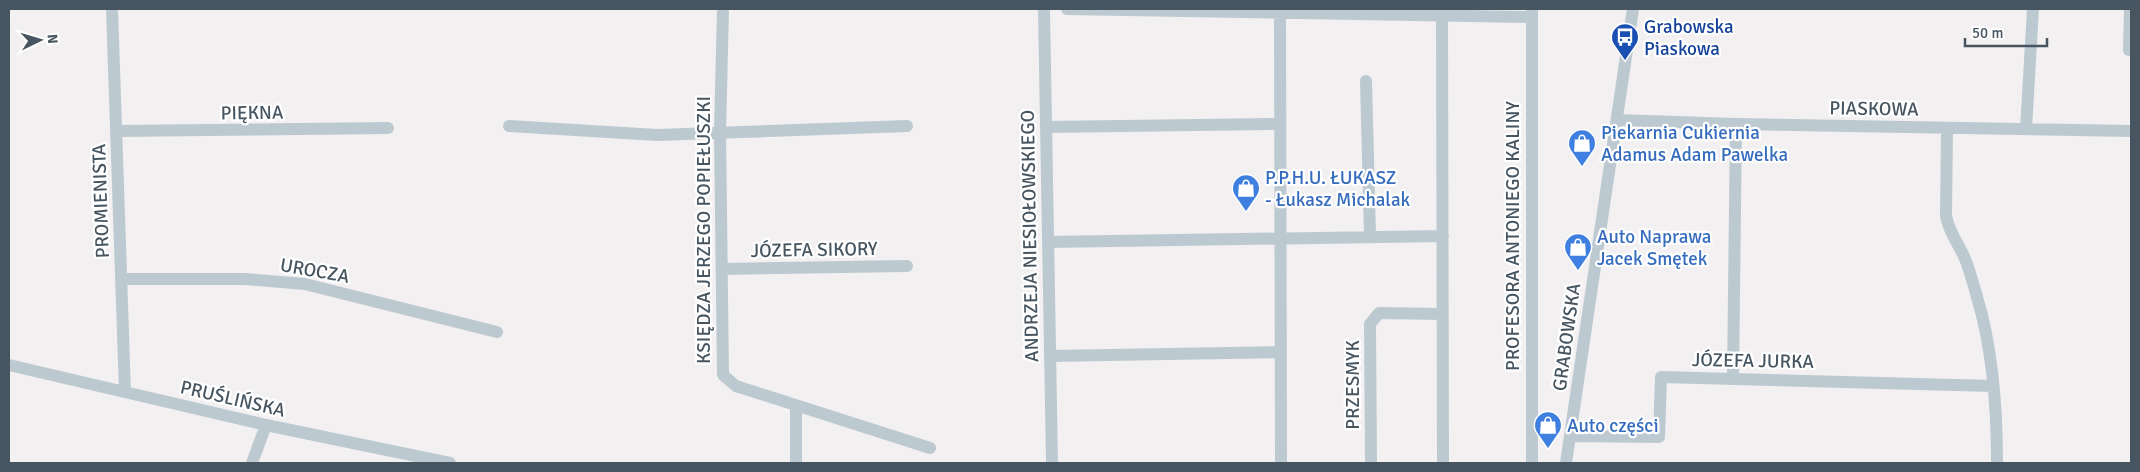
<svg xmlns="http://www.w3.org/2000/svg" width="2140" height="472" viewBox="0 0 2140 472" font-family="Signika,sans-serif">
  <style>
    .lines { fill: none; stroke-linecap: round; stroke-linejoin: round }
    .minor { stroke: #bdc9d1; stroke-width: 12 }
    .labels { text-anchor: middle; stroke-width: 4.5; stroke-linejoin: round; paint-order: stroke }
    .transit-label { font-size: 19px; fill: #164399; stroke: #fff; text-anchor: start }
    .street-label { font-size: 19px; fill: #465560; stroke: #fff }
    .shop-label { font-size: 19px; fill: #366cbe; stroke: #fff; text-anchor: start }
  </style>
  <rect width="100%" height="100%" fill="#f3f0f1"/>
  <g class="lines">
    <!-- minor -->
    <path class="minor" d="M112 9 125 392
      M723 9 720 132 723 375 736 386 930 448
      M1044 9 1052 463
      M1067 9 1532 17
      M1280 9 1281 463
      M1532 11V463
      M1442 16 1443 463
      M2129 50 2130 9
      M1366 81 1370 236
      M1617 120 1736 124 2131 131
      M509 126 657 135 907 126
      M1046 127 1279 124
      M1947 128 1946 216C1949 231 1956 241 1963 254 1969 267 1973 283 1977 297 1993 350 1997 409 1997 463
      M2026 129 2033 9
      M117 131 388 128
      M1048 242 1443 236
      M722 269 907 266
      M121 279H245L305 284 497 332
      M1050 356 1280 352
      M9 365 266 425 450 463
      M1733 378 1736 124
      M1570 436 1659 437 1661 377 1993 386
      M252 463 266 425
      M796 463V406
      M1371 463 1370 324 1379 313 1442 314
      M1566 463 1633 9"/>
  </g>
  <!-- icons -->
  <defs>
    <g id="bus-pin" transform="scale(1.4375)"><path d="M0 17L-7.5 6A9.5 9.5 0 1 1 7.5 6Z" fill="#1a4fb4" stroke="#fff"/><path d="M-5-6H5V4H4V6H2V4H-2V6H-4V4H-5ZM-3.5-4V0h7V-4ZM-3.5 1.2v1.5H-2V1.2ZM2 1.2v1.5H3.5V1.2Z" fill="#fff"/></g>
    <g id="shop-pin" transform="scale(1.4375)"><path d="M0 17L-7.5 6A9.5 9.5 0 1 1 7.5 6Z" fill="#3f7fe0" stroke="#fff"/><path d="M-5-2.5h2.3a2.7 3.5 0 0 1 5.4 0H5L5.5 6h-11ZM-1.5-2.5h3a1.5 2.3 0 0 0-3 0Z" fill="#fff"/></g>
  </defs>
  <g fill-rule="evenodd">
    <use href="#bus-pin" x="1625" y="37"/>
    <use href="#shop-pin" x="1582" y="143"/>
    <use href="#shop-pin" x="1246" y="188"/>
    <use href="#shop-pin" x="1578" y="247"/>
    <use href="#shop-pin" x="1548" y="425"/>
  </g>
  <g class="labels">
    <!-- transit labels -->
    <g class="transit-label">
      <text x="1644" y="33">Grabowska<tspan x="1644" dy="22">Piaskowa</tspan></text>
    </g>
    <!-- street labels -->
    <g class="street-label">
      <text transform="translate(1874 108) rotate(1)" y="7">PIASKOWA</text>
      <text transform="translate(252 112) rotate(-1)" y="7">PIĘKNA</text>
      <text transform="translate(100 201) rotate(-92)" y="7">PROMIENISTA</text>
      <text transform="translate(703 230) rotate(-90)" y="7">KSIĘDZA JERZEGO POPIEŁUSZKI</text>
      <text transform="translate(1029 236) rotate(-91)" y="7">ANDRZEJA NIESIOŁOWSKIEGO</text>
      <text transform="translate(1512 236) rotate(-90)" y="7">PROFESORA ANTONIEGO KALINY</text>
      <text transform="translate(814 249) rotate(-1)" y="7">JÓZEFA SIKORY</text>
      <text transform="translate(315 270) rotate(10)" y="7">UROCZA</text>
      <text transform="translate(1566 337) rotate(-82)" y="7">GRABOWSKA</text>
      <text transform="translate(1753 360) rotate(1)" y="7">JÓZEFA JURKA</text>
      <text transform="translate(1352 385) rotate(-90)" y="7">PRZESMYK</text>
      <text transform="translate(233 398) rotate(13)" y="7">PRUŚLIŃSKA</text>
    </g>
    <!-- shop labels -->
    <g class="shop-label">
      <text x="1601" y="139">Piekarnia Cukiernia<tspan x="1601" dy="22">Adamus Adam Pawelka</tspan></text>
      <text x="1265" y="184">P.P.H.U. ŁUKASZ<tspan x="1265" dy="22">- Łukasz Michalak</tspan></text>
      <text x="1597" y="243">Auto Naprawa<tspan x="1597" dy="22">Jacek Smętek</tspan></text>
      <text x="1567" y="432">Auto części</text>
    </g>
  </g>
  <!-- border -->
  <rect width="2140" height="472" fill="none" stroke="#465560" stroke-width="20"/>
  <!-- north arrow -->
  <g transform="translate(40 40) rotate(85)" stroke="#ffffff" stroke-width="4" paint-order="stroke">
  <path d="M0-4L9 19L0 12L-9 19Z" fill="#465560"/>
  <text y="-8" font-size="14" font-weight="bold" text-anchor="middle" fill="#465560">N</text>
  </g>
  <!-- scale -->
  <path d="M1965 38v8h82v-8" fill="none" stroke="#465560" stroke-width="2.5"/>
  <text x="1972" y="38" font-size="15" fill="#465560" stroke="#ffffff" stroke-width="4" paint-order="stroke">50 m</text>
</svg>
